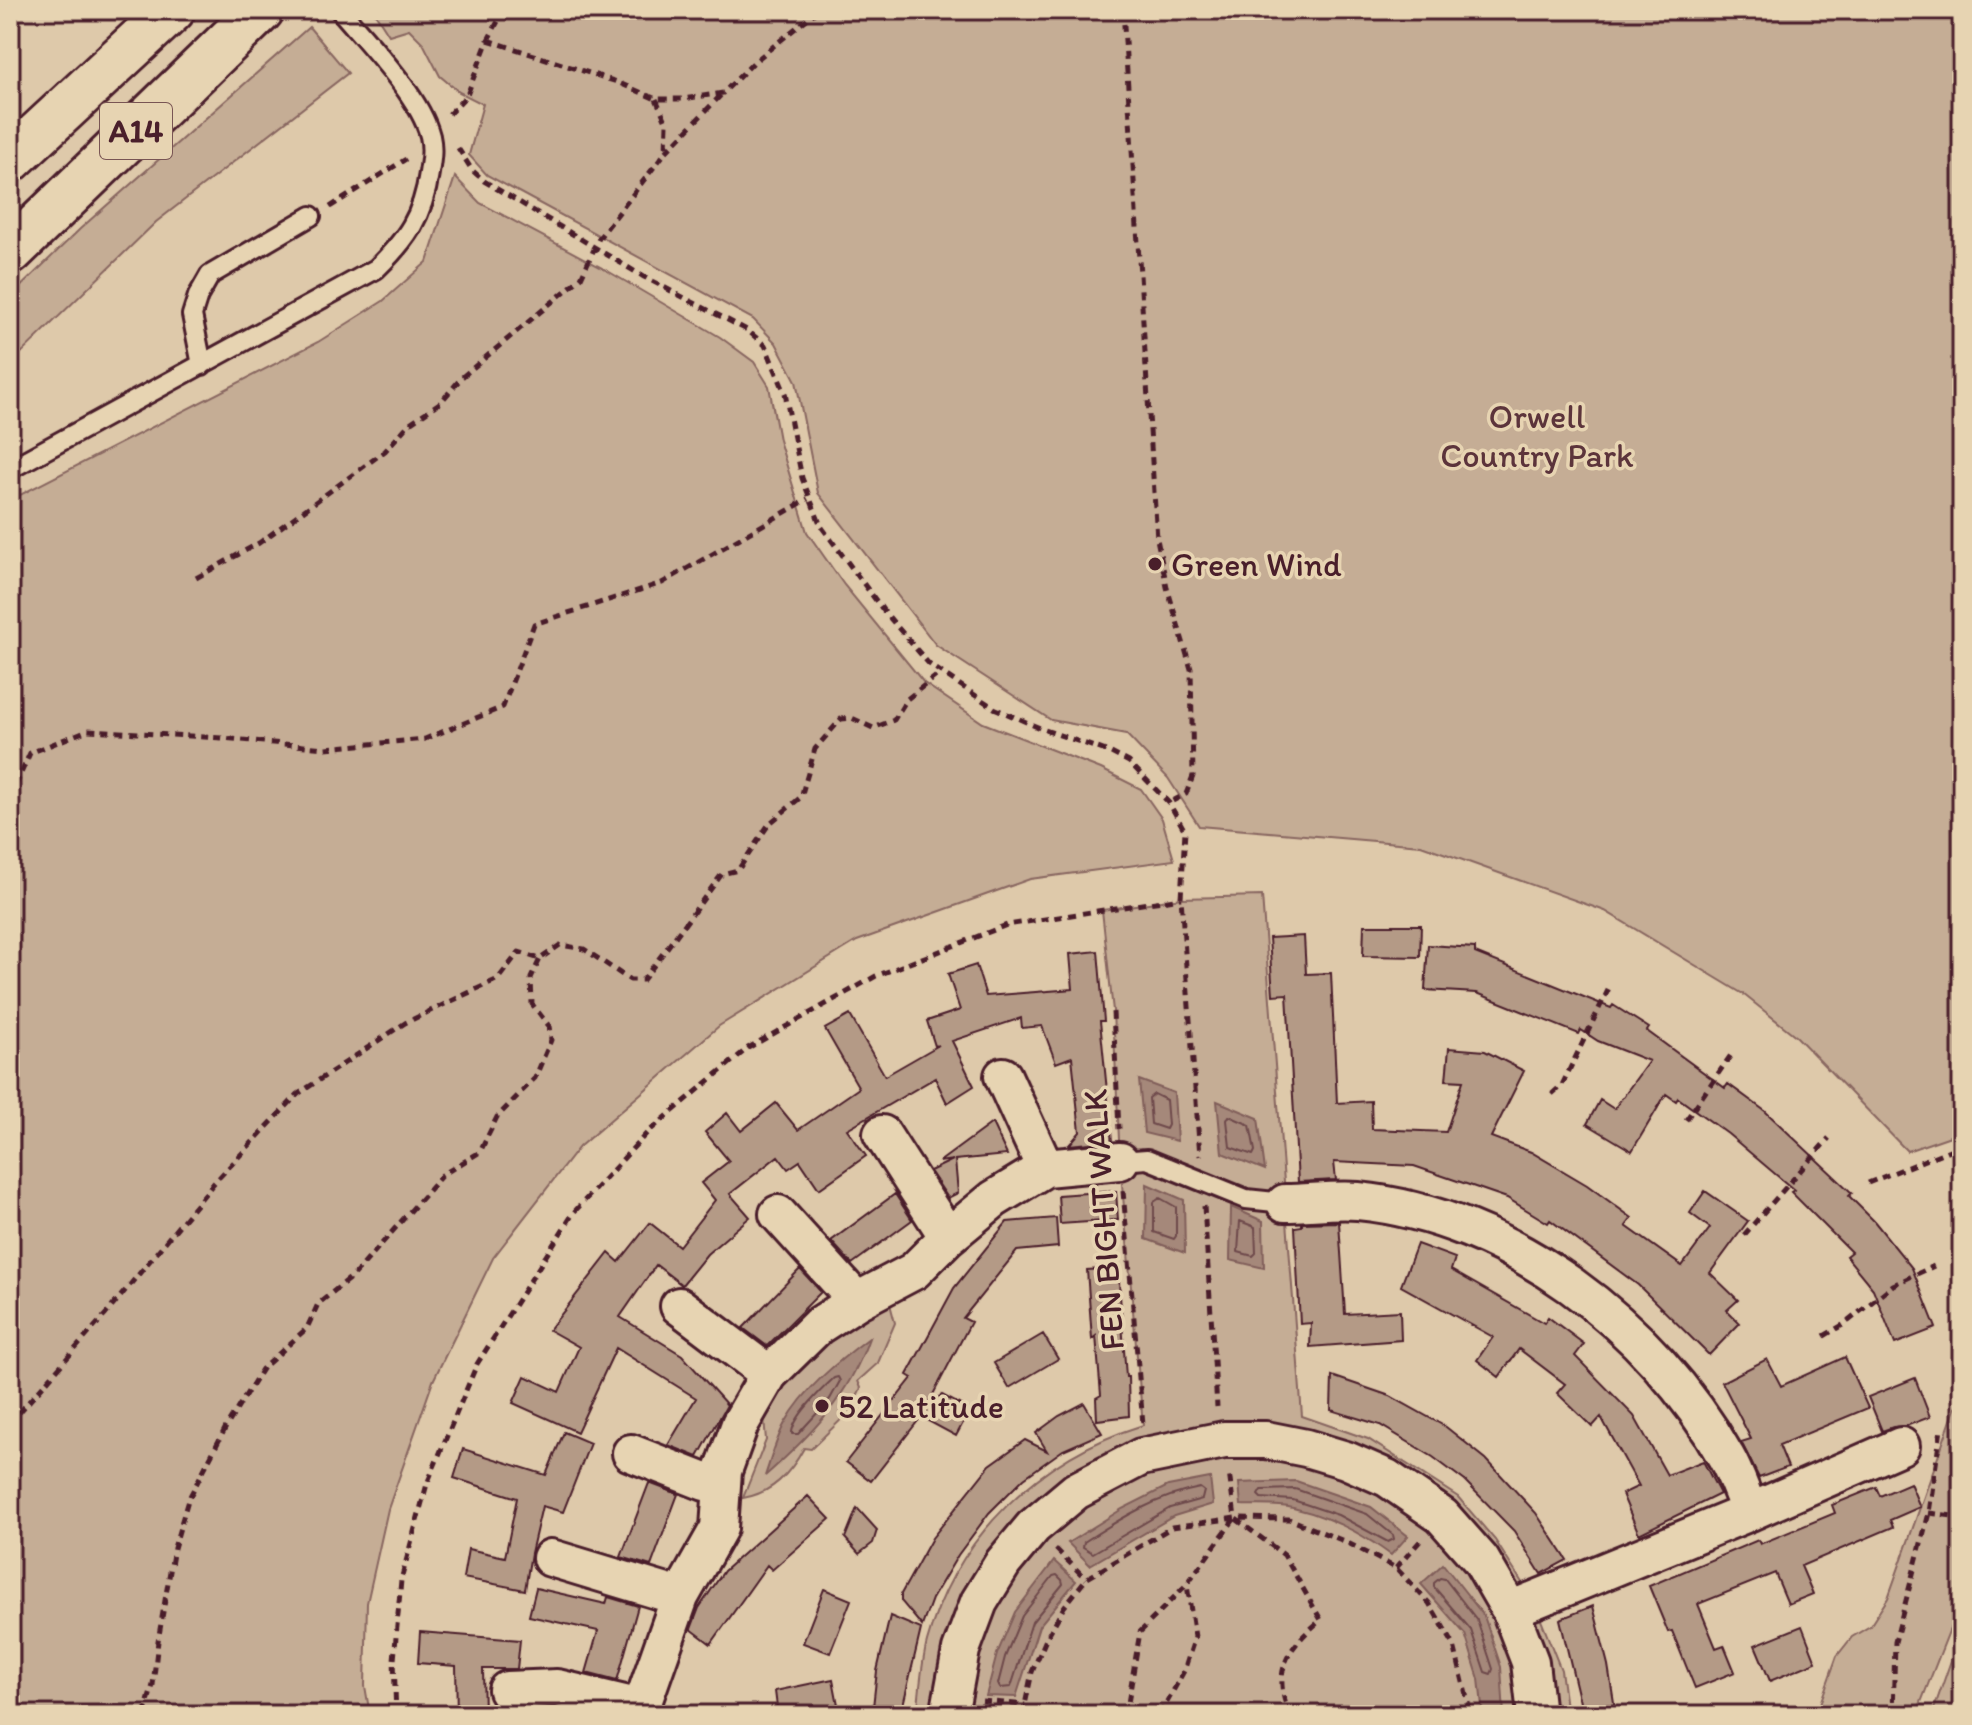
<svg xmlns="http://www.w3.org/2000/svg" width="1972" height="1725" viewBox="0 0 1972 1725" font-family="Itim,sans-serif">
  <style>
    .green { fill: #c5ad95; stroke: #886660; stroke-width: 2 }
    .water { fill: #a5887a; stroke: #815e5a; stroke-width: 2 }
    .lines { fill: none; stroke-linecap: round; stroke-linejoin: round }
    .shore { stroke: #6e494b; stroke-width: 2 }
    .building { fill: #b49a86; stroke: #4a1f2b; stroke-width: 2 }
    .lane-casing { stroke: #4a1f2b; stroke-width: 24 }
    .street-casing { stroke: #4a1f2b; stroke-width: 42 }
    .highway-casing { stroke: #4a1f2b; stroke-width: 50 }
    .path { stroke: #4a1f2b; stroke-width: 5; stroke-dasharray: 8 6; stroke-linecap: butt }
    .lane { stroke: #e7d4b2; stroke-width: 18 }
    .street { stroke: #e7d4b2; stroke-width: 36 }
    .highway { stroke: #e7d4b2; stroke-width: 44 }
    .poi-dot { fill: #4a1f2b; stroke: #e7d4b2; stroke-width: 3 }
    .labels { text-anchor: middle; stroke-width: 7; stroke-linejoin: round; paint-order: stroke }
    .shield { fill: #e7d4b2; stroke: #795554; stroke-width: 2 }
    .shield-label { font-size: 32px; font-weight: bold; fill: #4a1f2b }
    .park-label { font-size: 34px; fill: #5c343b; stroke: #e7d4b2 }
    .poi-label { font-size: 34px; fill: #4a1f2b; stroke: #e7d4b2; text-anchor: start }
    .street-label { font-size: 34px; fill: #4a1f2b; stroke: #e7d4b2 }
  </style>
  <rect width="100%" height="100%" fill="#dec9aa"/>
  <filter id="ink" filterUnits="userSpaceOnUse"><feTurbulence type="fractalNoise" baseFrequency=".0125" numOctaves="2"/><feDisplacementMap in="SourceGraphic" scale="16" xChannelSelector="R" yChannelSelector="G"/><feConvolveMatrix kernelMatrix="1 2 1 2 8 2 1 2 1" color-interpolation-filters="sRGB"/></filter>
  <g filter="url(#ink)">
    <!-- green -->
    <path class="green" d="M373 10H1962V1132L1907 1151 1797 1037 1743 994 1605 911 1421 845 1199 826 1168 778 1126 734 1051 720 936 645 818 493 796 381 776 343 753 319 487 175 469 155 483 104 459 92 440 76 423 43 409 29 389 35Z
      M309 27 348 73 156 222 10 364V297L80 229Z
      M455 177 480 203 606 270 720 337 754 362 769 386 779 440 807 532 844 585 924 683 983 723 1101 769 1141 789 1162 819 1174 860 1030 879 857 941 719 1026 579 1147 493 1258 433 1381 388 1509 367 1603 365 1686 370 1715H10V500L318 342 383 301 427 262Z
      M1262 896 1302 1416 1368 1439 1458 1497 1495 1540 1533 1600 1561 1670 1567 1715H917C920 1691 921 1665 927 1642 956 1535 1040 1457 1143 1425L1120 1161 1113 1011 1102 910 1181 898Z
      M890 1304 895 1323 878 1363 858 1381 861 1388 849 1412 811 1449 804 1448C790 1474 772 1493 743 1498L766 1440 764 1418 785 1382 825 1341 858 1317Z
      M1962 1389V1598L1916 1715H1816L1837 1656 1852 1637 1870 1626 1888 1598Z
      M1962 1629V1715H1932Z"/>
    <!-- water -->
    <path class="water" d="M1139 1080 1174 1093 1177 1141 1144 1133Z
      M1217 1101 1258 1118 1265 1170 1222 1153Z
      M1147 1184 1184 1200 1185 1253 1146 1239Z
      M1231 1207 1263 1221 1264 1268 1230 1260Z
      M869 1338C849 1397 810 1436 765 1476 771 1459 776 1439 785 1423 805 1388 837 1362 869 1338Z
      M1210 1478 1213 1504 1174 1516 1090 1565 1068 1543 1122 1509 1168 1486Z
      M1296 1481 1371 1507 1408 1536 1391 1555C1363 1534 1328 1516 1293 1508 1277 1504 1258 1506 1241 1505L1239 1483Z
      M1054 1561 1076 1581 1039 1626 1016 1697 986 1696 997 1654 1015 1612Z
      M1443 1564 1484 1616 1501 1667 1504 1715H1483L1479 1679 1465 1634 1421 1584Z"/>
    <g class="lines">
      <!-- shore -->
      <path class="shore" d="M1154 1094 1166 1100 1168 1125 1166 1129 1151 1124 1149 1098Z
        M1229 1116 1250 1125 1255 1151 1253 1155 1230 1147 1227 1120Z
        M1160 1198 1176 1207V1236L1174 1239 1154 1232V1202Z
        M1240 1221 1255 1227 1256 1253 1253 1256 1238 1252Z
        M834 1378 838 1377 840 1381 830 1399 798 1434H792C791 1419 822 1389 834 1378Z
        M1200 1488 1204 1491 1202 1499 1170 1508 1093 1553 1083 1547 1084 1542C1121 1518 1157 1496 1200 1488Z
        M1295 1489 1367 1514 1393 1535 1394 1539 1388 1542 1338 1515 1293 1500 1261 1498 1258 1495 1261 1490Z
        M1057 1575 1062 1580 1063 1584 1032 1622 1011 1687 1000 1688 998 1684 1005 1657 1022 1616 1053 1576Z
        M1440 1578 1445 1579 1477 1620 1493 1669 1491 1674 1485 1672 1471 1630 1434 1587V1583Z"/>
    </g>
    <!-- building -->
    <path class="building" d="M1364 925H1421L1420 957 1363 956Z
      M1304 936 1306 974 1331 973 1337 1103 1371 1101 1372 1129 1446 1132 1463 1081 1446 1080 1449 1048 1485 1051 1524 1071 1491 1137 1531 1152 1587 1185 1632 1218 1626 1226 1682 1266 1710 1228 1690 1213 1705 1191 1748 1221 1710 1273 1738 1300 1727 1310 1740 1323 1709 1355 1638 1285 1550 1220 1548 1223 1507 1198 1414 1166 1334 1162 1336 1180 1298 1182 1287 994 1273 995 1269 938Z
      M1428 945 1475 948V953L1611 1008 1613 1005 1649 1028 1647 1031 1725 1088 1728 1084 1765 1111 1852 1193 1849 1196 1874 1221 1912 1268 1936 1328 1895 1344 1873 1289 1846 1256 1851 1252 1791 1192 1794 1190 1728 1134 1678 1098 1676 1101 1666 1094 1632 1151 1587 1124 1600 1100 1614 1109 1649 1061 1598 1041 1581 1030 1579 1034 1477 993 1425 990Z
      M1098 951 1104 1021H1100L1112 1141 1069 1145 1080 1132 1072 1057 1056 1063 1042 1026 1022 1028 1021 1018 952 1041 974 1086 947 1103 935 1078 847 1129 866 1156 819 1189 800 1161 788 1169 778 1156 730 1194 750 1217 707 1254 682 1285 656 1265 620 1317 682 1355 727 1405 698 1457 668 1445 696 1398 616 1348 577 1432 513 1403 525 1376 559 1392 579 1347 549 1330 609 1253 619 1262 650 1223 679 1246 715 1200 701 1183 729 1161 705 1132 727 1113 741 1131 776 1103 798 1130 859 1088 825 1029 850 1015 885 1076 939 1045 935 1046 927 1021 960 1010 948 974 976 965 986 996 1073 989 1070 954Z
      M992 1123 1007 1155 955 1160 958 1193 948 1198 930 1171 953 1160 939 1162Z
      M1116 1191 1118 1220 1060 1224 1058 1195Z
      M895 1194 912 1220 852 1264 831 1241Z
      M1056 1218 1058 1247 1017 1251 963 1318 971 1322 928 1404 942 1395 970 1410 956 1436 921 1417 871 1481 846 1462 912 1378 907 1375 954 1288 1007 1222Z
      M1339 1222 1345 1314 1400 1311 1401 1340 1310 1347 1311 1323 1300 1324 1295 1227 1302 1226V1223Z
      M1417 1244 1455 1258 1451 1270 1544 1323 1548 1317 1584 1344 1575 1356 1634 1416 1667 1475 1703 1461 1720 1494 1639 1534 1622 1494 1639 1486 1601 1417 1592 1427 1557 1393 1565 1384 1519 1349 1499 1377 1477 1360 1493 1337 1401 1286Z
      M1118 1268 1126 1377H1128L1129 1416 1097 1420 1096 1398 1101 1395 1096 1336 1092 1339 1087 1270Z
      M800 1269 821 1292 767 1346 743 1328Z
      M1043 1334 1058 1359 1009 1388 994 1363Z
      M1845 1357 1868 1408 1779 1445 1788 1467 1759 1478 1741 1442 1751 1439 1722 1382 1767 1359 1781 1386Z
      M1332 1376 1390 1396 1446 1427 1486 1459 1536 1513 1567 1560 1541 1574 1514 1531 1465 1481 1433 1457 1380 1425 1331 1410Z
      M1915 1378 1930 1417 1906 1426 1893 1427 1882 1431 1868 1397Z
      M1084 1403 1102 1433 1063 1450 1024 1478 989 1513 958 1555 932 1599 922 1626 901 1601V1594L932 1538 990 1465 1025 1440 1047 1451 1036 1433 1059 1416Z
      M564 1432 590 1443 563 1512 542 1506 531 1553 525 1590 463 1578 468 1549 505 1557 517 1498 454 1478 463 1449 546 1475Z
      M649 1483 678 1494 651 1566 621 1557Z
      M1910 1483 1920 1507 1890 1520 1893 1527 1801 1566 1813 1594 1788 1604 1775 1573 1698 1604 1716 1648 1724 1645 1735 1672 1695 1688 1672 1631 1668 1632 1649 1586 1758 1540 1760 1544 1835 1513 1832 1505 1876 1487 1880 1496Z
      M808 1496 830 1519 772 1570 767 1565 711 1644 691 1629 699 1608 724 1571Z
      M857 1508 877 1530 873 1543 859 1554 845 1538Z
      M536 1588 606 1604 608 1597 638 1606 617 1681 586 1673 598 1631 529 1616Z
      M824 1589 851 1600 830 1653 803 1643Z
      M1593 1606 1608 1665 1616 1715H1583L1560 1619Z
      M890 1616 921 1629 903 1705 873 1707 877 1671Z
      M1802 1626 1816 1662 1770 1681 1755 1645Z
      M420 1632 520 1640 517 1669H483L484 1715H457L456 1666 418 1663Z
      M833 1679 840 1715H778L775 1691Z"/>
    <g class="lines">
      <!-- lane casing -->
      <g class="lane-casing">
        <path id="lane" d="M202 365 192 315 198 296 210 275 311 216
          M10 469 376 269C407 239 423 216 429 173 431 161 433 149 430 136 420 96 367 42 340 10
          M1120 1161 1147 1159 1246 1199 1285 1203"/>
      </g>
      <!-- street casing -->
      <g class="street-casing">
        <path id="street" d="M1003 1076 1045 1168
          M882 1134 948 1237
          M1285 1203C1309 1203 1334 1199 1358 1201 1509 1216 1653 1326 1726 1457 1736 1474 1742 1494 1750 1512L1510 1610
          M778 1214 857 1301
          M679 1306 769 1374
          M631 1453 705 1482 722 1485
          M1750 1512 1901 1446
          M551 1558 680 1597
          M507 1690 557 1688 641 1708
          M642 1715 641 1708 680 1597 719 1528 723 1471 740 1424 769 1374 818 1326 857 1301 914 1271 948 1237 994 1199 1045 1168 1120 1161
          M949 1715 961 1650 979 1602 1003 1563 1033 1527 1076 1491 1141 1457 1224 1440H1266L1306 1448 1346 1460 1387 1478 1442 1516 1481 1560 1510 1610 1530 1662 1536 1715"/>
      </g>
      <!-- highway casing -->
      <g class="highway-casing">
        <path id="highway" d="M10 160 172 10
          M10 252 261 10"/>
      </g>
      <!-- path -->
      <path class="path" d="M1123 10 1157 539 1167 587 1191 669 1193 776 1186 794 1169 803
        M488 40 617 82 656 99H683L723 93 754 62 818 10
        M656 99 667 123 666 151
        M449 114 467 95 488 40 504 10
        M458 148 472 170 484 181 644 277 747 330 765 345 785 393 802 478 821 526 883 610 929 664 994 708 1042 729 1109 752 1129 762 1169 803 1185 831 1181 898 1200 1156
        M330 207 406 159
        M196 578 259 543 385 451 410 423 441 402 462 377 581 278 599 238 665 153 723 93
        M10 798 30 753 88 730 222 738 325 748 425 739 503 707 534 624 662 583 808 499
        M1113 1012 1119 1129
        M1552 1094 1562 1085 1611 984
        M1686 1120 1731 1055
        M1868 1183 1962 1145
        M1123 1191 1143 1424
        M1204 1206 1217 1407
        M1744 1235 1829 1138
        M1824 1336 1846 1323 1893 1285 1934 1266
        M10 1423 106 1314 213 1184 298 1094 405 1023 498 979 519 952 540 959 560 945 584 949 630 980H643L722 874 738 870 769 824 801 797 815 749 841 719 852 718 873 728 894 720 907 699 940 673
        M1929 1513 1962 1517
        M1236 1519 1284 1555 1321 1620C1287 1648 1271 1672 1290 1715
        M1056 1549 1086 1579
        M1396 1568 1422 1539
        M982 1701 1025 1705
        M144 1715 153 1685 158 1641 174 1548 188 1500 226 1427 262 1369 307 1328 318 1304 355 1274 442 1175 480 1152 497 1117 535 1078 551 1040 549 1026 532 1004 531 978 540 959
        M396 1715 394 1660 401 1580 427 1484 477 1364 574 1212 647 1133 748 1048 876 976 1007 925 1181 898
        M1026 1715 1025 1705 1032 1672 1047 1637 1064 1607 1086 1579 1172 1527 1235 1518 1289 1519 1344 1541 1396 1568 1429 1603 1454 1645 1471 1715
        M1126 1715 1140 1632 1187 1584 1235 1518 1229 1472
        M1160 1715 1184 1671 1195 1637 1187 1585
        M1893 1715 1895 1642 1929 1513 1941 1429"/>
      <!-- lane -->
      <use href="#lane" class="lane"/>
      <!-- street -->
      <use href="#street" class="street"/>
      <!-- highway -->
      <use href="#highway" class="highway"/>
    </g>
  </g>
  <!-- markers -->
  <g class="poi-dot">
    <circle cx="1155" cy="564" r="8"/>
    <circle cx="822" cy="1406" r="8"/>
  </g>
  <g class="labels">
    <!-- shield labels -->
    <rect class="shield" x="100" y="103" width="72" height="56" rx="6"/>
    <g class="shield-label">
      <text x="136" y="142">A14</text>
    </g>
    <!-- park labels -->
    <g class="park-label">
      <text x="1537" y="428">Orwell<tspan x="1537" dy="39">Country Park</tspan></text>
    </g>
    <!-- poi labels -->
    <g class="poi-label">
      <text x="1171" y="576">Green Wind</text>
      <text x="838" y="1418">52 Latitude</text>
    </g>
    <!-- street labels -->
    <g class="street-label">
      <text transform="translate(1103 1220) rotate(-94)" y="12">FEN BIGHT WALK</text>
    </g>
  </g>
  <!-- margin -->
  <rect width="1972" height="1725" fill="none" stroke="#e7d4b2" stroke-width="40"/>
  <rect x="20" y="20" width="1932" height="1685" fill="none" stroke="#4a1f2b" stroke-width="3" filter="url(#ink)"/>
</svg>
